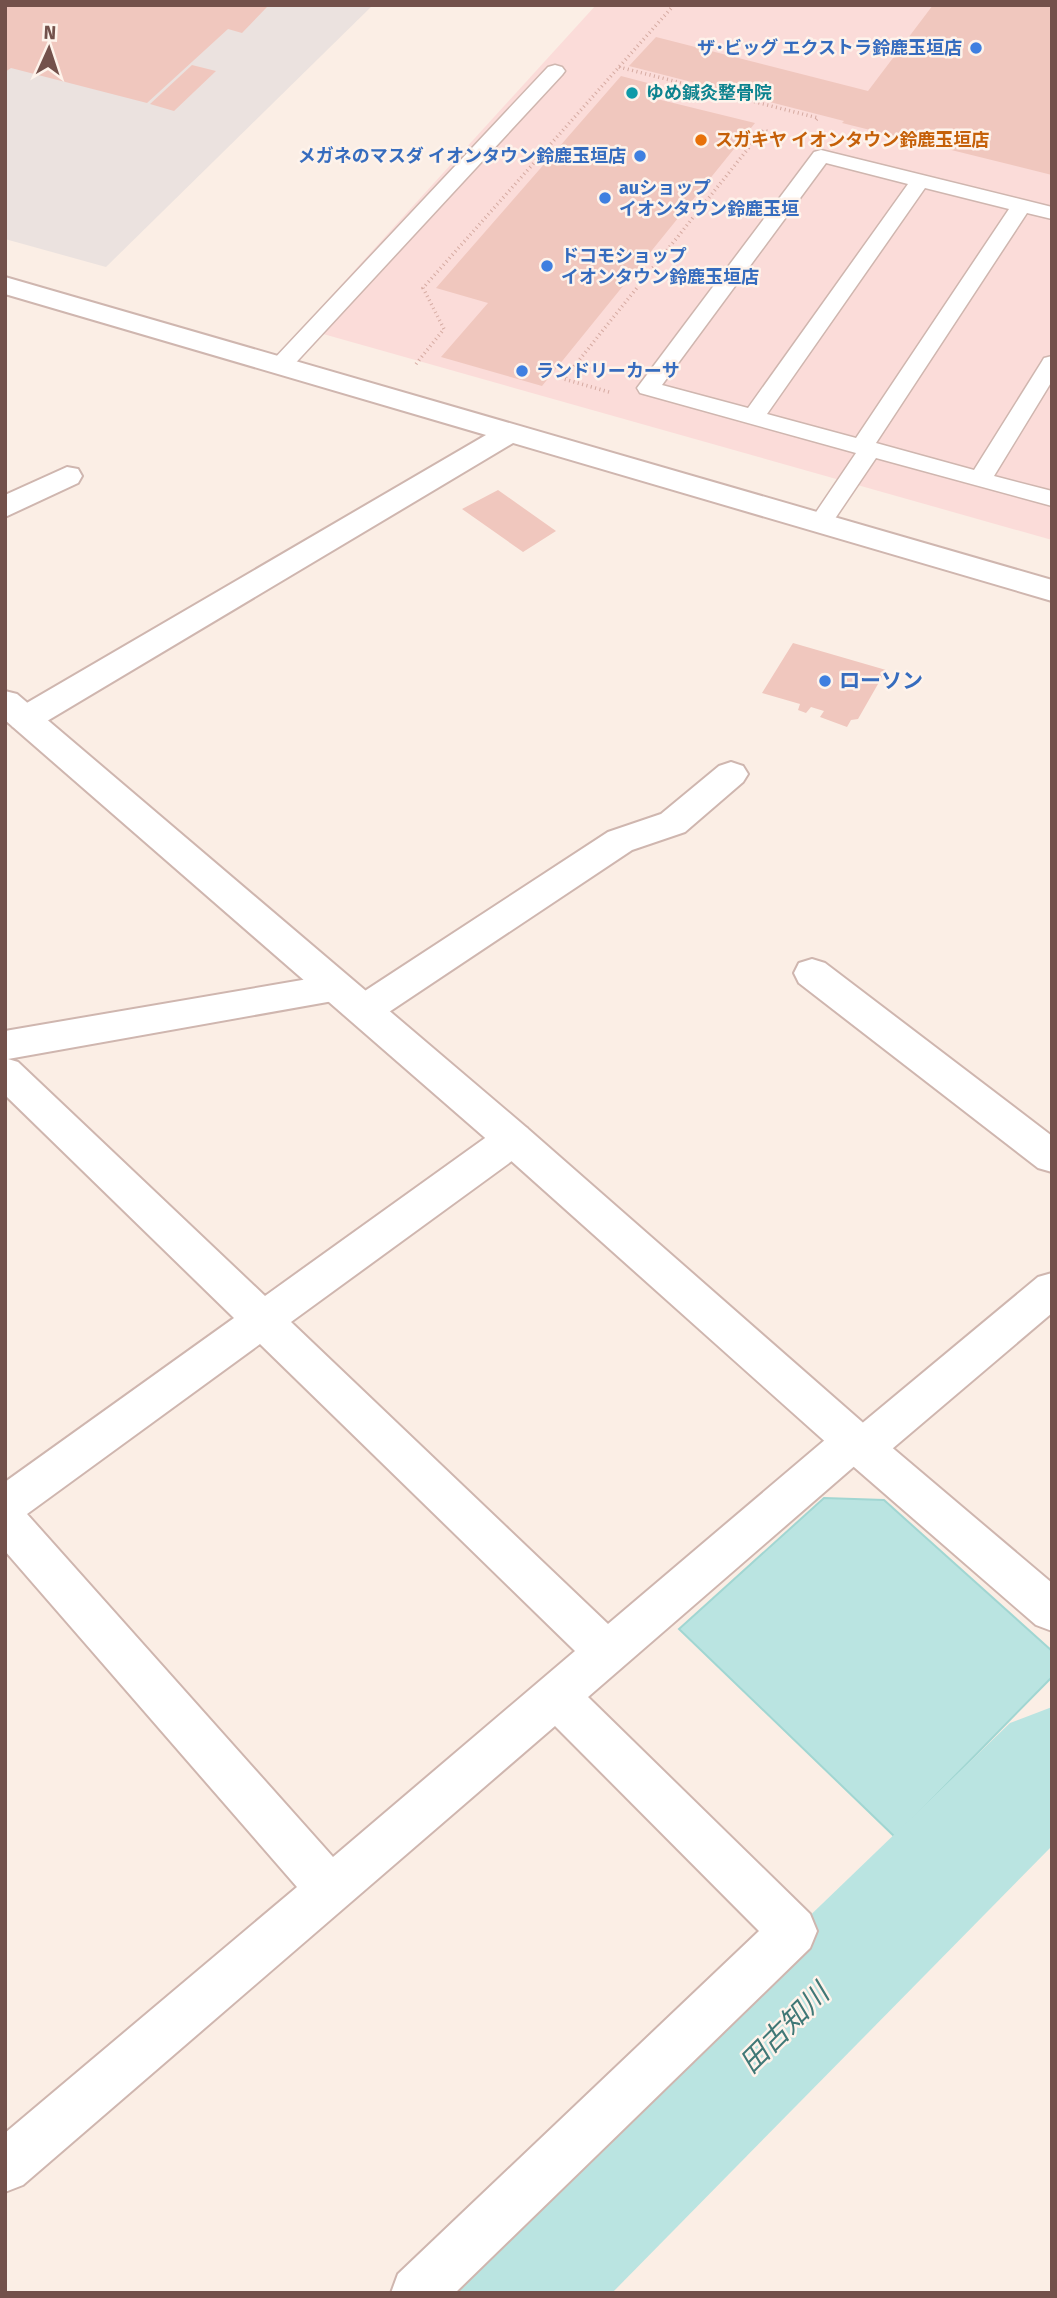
<svg xmlns="http://www.w3.org/2000/svg" width="1057" height="2298" viewBox="0 0 1057 2298" font-family="'Fira Sans','Noto Sans JP',sans-serif">
  <style>
    .commercial { fill: #fbdcd9 }
    .industrial { fill: #ebe2df }
    .water { fill: #bae4e1; stroke: #a1d6d2; stroke-width: 2 }
    .lines { fill: none; stroke-linecap: round; stroke-linejoin: round }
    .river { fill: #bae4e1; fill-rule: evenodd }
    .building { fill: #f0c7be }
    .service-casing { stroke: #cfb6af; stroke-width: 3 }
    .minor-casing { stroke: #cfb6af; stroke-width: 4 }
    .tertiary-casing { stroke: #cfb6af; stroke-width: 4 }
    .path { stroke: #d5aaa1; stroke-width: 3.5; stroke-dasharray: 1 3.5; stroke-linecap: butt }
    .service { fill: #fff; fill-rule: evenodd }
    .minor { fill: #fff; fill-rule: evenodd }
    .tertiary { fill: #fff; fill-rule: evenodd }
    .shop-dot { fill: #3f7fe0; stroke: #fef3eb; stroke-width: 2.5 }
    .culture-dot { fill: #0f9aa8; stroke: #fef3eb; stroke-width: 2.5 }
    .food-dot { fill: #e8710a; stroke: #fef3eb; stroke-width: 2.5 }
    .labels { text-anchor: middle; stroke-width: 5; stroke-linejoin: round; paint-order: stroke }
    .far-shop-label { font-size: 18px; font-weight: bold; fill: #366cbe; stroke: #fef3eb; text-anchor: start }
    .far-culture-label { font-size: 18px; font-weight: bold; fill: #0d838f; stroke: #fef3eb; text-anchor: start }
    .far-food-label { font-size: 18px; font-weight: bold; fill: #c56008; stroke: #fef3eb; text-anchor: start }
    .shop-label { font-size: 21px; font-weight: bold; fill: #366cbe; stroke: #fef3eb; text-anchor: start }
    .near-water-label { font-size: 28px; font-style: italic; fill: #407876; stroke: #fef3eb }
  </style>
  <rect width="100%" height="100%" fill="#fbeee5"/>
  <!-- commercial -->
  <path class="commercial" d="M596 5H1052V540L302 328Z"/>
  <!-- industrial -->
  <path class="industrial" d="M5 5H373L106 267 5 239Z"/>
  <!-- water -->
  <path class="water" d="M824 1498 884 1500 1052 1651V1677L895 1837 679 1629Z"/>
  <g class="lines">
    <!-- river -->
    <path class="river" d="M1052 1707V1846L612 2293H448L468 2245 1010 1723Z"/>
  </g>
  <!-- building -->
  <path class="building" d="M5 5H258L267 7 242 33 228 29 147 103 11 68 5 72Z
    M933 5H1052V175L842 123 844 121 629 66 656 37 868 91Z
    M192 65 216 71 174 111 150 104Z
    M621 76 663 87 653 98 755 123 542 386 441 357 488 303 436 288Z
    M498 490 556 531 523 552 462 509Z
    M793 643 886 670 858 719 851 720 847 727 820 717 824 711 811 707 806 713 798 710 800 704 762 693Z"/>
  <g class="lines">
    <!-- service casing -->
    <g class="service-casing">
      <path id="service" d="M555 65 562 67 565 71 562 75 289 370H273L270 365 273 360 548 67Z
        M821 150 1052 207V219L1027 213 876 443 974 470 1041 363 1044 358 1052 356V381L994 476 1052 491V506L876 458 828 529 820 531 812 529 808 524 856 453 640 393 637 388 814 152ZM826 163 908 184 748 408 662 385ZM925 188 1009 209 856 438 767 414Z"/>
    </g>
    <!-- minor casing -->
    <g class="minor-casing">
      <path id="minor" d="M508 425 518 428 523 434 518 440 37 727 25 730 13 727 8 719 13 711 498 428Z
        M67 467 78 469 82 476 78 483 5 517V495Z
        M731 762 743 766 748 774 743 782 685 832 632 850 377 1020 364 1024 351 1020 346 1010 351 1000 608 832 661 814 719 766Z
        M812 959 825 963 1052 1136V1172L1038 1168 799 983 794 973 799 963Z
        M337 974 350 978 355 988 350 998 8 1059 18 1062 265 1296 499 1128 513 1124 527 1128 532 1139 527 1150 291 1322 608 1624 839 1428 854 1423 860 1425 1038 1277 1052 1273V1313L879 1460 864 1465 858 1463 588 1697 810 1914 817 1931 810 1948 455 2293H391L398 2274 759 1931 555 1726 23 2185 5 2192V2133L297 1887 5 1551V1482L234 1318 5 1095V1031ZM260 1344 575 1651 333 1857 27 1514Z"/>
    </g>
    <!-- tertiary casing -->
    <g class="tertiary-casing">
      <path id="tertiary" d="M5 277 1052 580V601L5 294Z
        M5 691 17 694 527 1128 869 1428 1052 1583V1631L1036 1625 839 1454 499 1150 5 720Z"/>
    </g>
    <!-- path -->
    <path class="path" d="M619 67 818 118 814 122
      M416 364 444 329 423 288 674 5
      M609 392 564 379 763 130 787 137"/>
    <!-- service -->
    <use href="#service" class="service"/>
    <!-- minor -->
    <use href="#minor" class="minor"/>
    <!-- tertiary -->
    <use href="#tertiary" class="tertiary"/>
  </g>
  <!-- markers -->
  <g class="shop-dot">
    <circle cx="976" cy="48" r="7"/>
    <circle cx="640" cy="156" r="7"/>
    <circle cx="605" cy="198" r="7"/>
    <circle cx="547" cy="266" r="7"/>
    <circle cx="522" cy="371" r="7"/>
    <circle cx="825" cy="681" r="7"/>
  </g>
  <circle class="culture-dot" cx="632" cy="93" r="7"/>
  <circle class="food-dot" cx="701" cy="140" r="7"/>
  <g class="labels">
    <!-- far-shop labels -->
    <g class="far-shop-label">
      <text x="962" y="54" text-anchor="end">ザ･ビッグ エクストラ鈴鹿玉垣店</text>
      <text x="626" y="162" text-anchor="end">メガネのマスダ イオンタウン鈴鹿玉垣店</text>
      <text x="619" y="194">auショップ<tspan x="619" dy="21">イオンタウン鈴鹿玉垣</tspan></text>
      <text x="561" y="262">ドコモショップ<tspan x="561" dy="21">イオンタウン鈴鹿玉垣店</tspan></text>
      <text x="536" y="377">ランドリーカーサ</text>
    </g>
    <!-- far-culture labels -->
    <g class="far-culture-label">
      <text x="646" y="99">ゆめ鍼灸整骨院</text>
    </g>
    <!-- far-food labels -->
    <g class="far-food-label">
      <text x="715" y="146">スガキヤ イオンタウン鈴鹿玉垣店</text>
    </g>
    <!-- shop labels -->
    <g class="shop-label">
      <text x="839" y="688">ローソン</text>
    </g>
    <!-- near-water labels -->
    <g class="near-water-label">
      <text transform="translate(784 2028) rotate(-45)" y="10">田古知川</text>
    </g>
  </g>
  <!-- border -->
  <rect width="1057" height="2298" fill="none" stroke="#73514b" stroke-width="14"/>
  <!-- north arrow -->
  <g transform="translate(49 49) rotate(3)" stroke="#fef3eb" stroke-width="5" paint-order="stroke">
  <path d="M0-5L12 26L0 18L-12 26Z" fill="#73514b"/>
  <text y="-10" font-size="19" font-weight="bold" text-anchor="middle" fill="#73514b">N</text>
  </g>
</svg>
